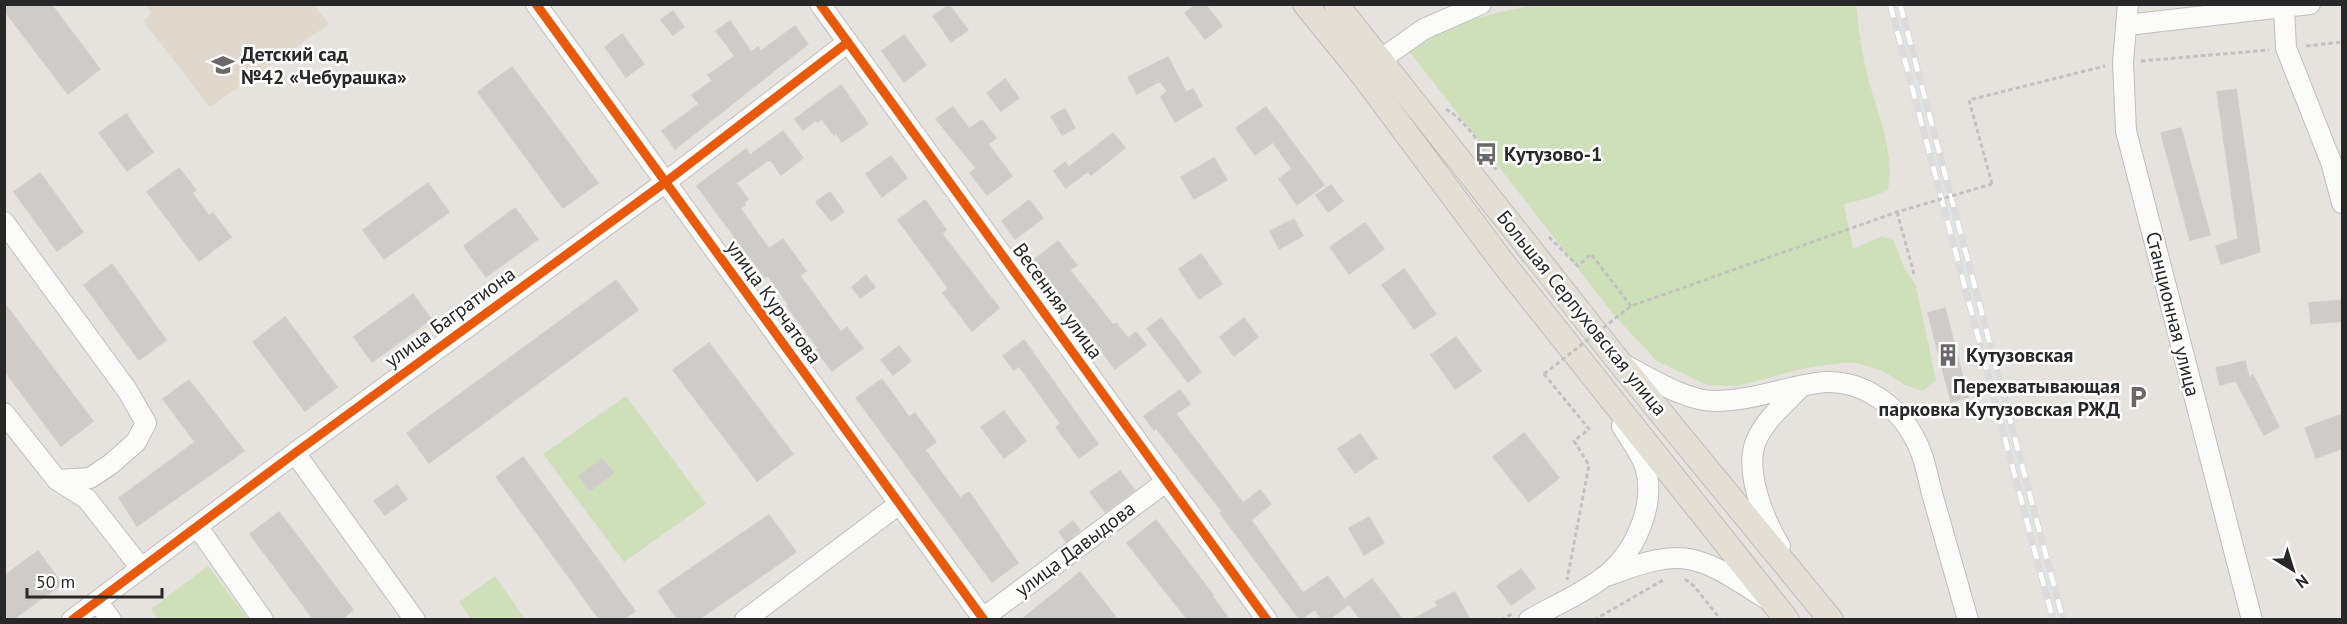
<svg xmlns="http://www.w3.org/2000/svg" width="2347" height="624" viewBox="0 0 2347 624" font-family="'PT Sans',sans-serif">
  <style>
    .education { fill: #e1d8cd }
    .green { fill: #cee0b9 }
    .building { fill: #cecbc8; stroke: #d1ceca; stroke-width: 1.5 }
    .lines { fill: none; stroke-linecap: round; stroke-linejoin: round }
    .minor-casing { stroke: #c0bfbf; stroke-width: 22 }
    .major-casing { stroke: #bfbdbc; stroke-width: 26 }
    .path { stroke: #c3c2c2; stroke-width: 3; stroke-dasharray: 4.5 3; stroke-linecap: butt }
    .minor { stroke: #fbfbfa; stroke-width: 20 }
    .major { stroke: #e4dfd4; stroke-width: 24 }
    .rail-casing { stroke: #dddcdd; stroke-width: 7 }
    .rail { stroke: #fff; stroke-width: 4.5; stroke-dasharray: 14; stroke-linecap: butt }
    .path-bridge { stroke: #c3c2c2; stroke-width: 3; stroke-dasharray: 4.5 3; stroke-linecap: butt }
    .cycleway-casing { stroke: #fff; stroke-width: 13 }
    .cycleway { stroke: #e8590c; stroke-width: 9 }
    .labels { text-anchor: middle; stroke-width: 5; stroke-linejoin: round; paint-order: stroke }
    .poi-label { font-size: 20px; font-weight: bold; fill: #282828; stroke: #fff; text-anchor: start }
    .street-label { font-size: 20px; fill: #282828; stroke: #fff }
  </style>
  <rect width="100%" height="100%" fill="#e6e2de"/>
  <!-- education -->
  <path class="education" d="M314 5 329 24 210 107 143 21 152 13 145 5Z"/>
  <!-- green -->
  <path class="green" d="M1536 5H1856C1858 23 1860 42 1864 60 1872 104 1896 145 1888 190L1872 197 1844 204 1853 249 1882 236 1893 240 1904 267 1916 286 1936 380 1923 391 1905 385 1883 371 1856 363 1847 362 1801 369 1738 386 1707 385 1657 361 1614 315 1409 51C1447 24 1490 13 1536 5Z
    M626 396 706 504 624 562 543 454Z
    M208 566 248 619H158L151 609Z
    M495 576 525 619H471L459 602Z"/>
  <!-- building -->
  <path class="building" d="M4 4H51L100 69 68 94 4 10Z
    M1197 4H1205L1222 26 1205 39 1185 13Z
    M949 5 968 30 951 42 933 16Z
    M673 11 684 27 673 35 661 20Z
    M730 21 751 52 758 47 761 51 795 26 808 44 675 149 662 131 699 104 692 95 712 81 708 75 735 56 716 31Z
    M622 34 644 64 626 77 605 47Z
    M904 35 926 65 904 82 882 51Z
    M1168 57 1186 92 1193 89 1202 106 1175 122 1161 97 1167 91 1160 81 1137 94 1128 77Z
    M512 67 598 183 563 208 478 92Z
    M1005 79 1019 98 1001 111 987 93Z
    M841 85 868 124 842 142 836 133 834 135 822 119 817 122 816 120 803 130 795 119Z
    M2236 89 2260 252 2221 264 2216 246 2238 239 2217 92Z
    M953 107 969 129 982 120 996 138 988 144 1012 176 987 195 970 173 976 168 936 119Z
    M1266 107 1324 185 1297 205 1279 179 1292 169 1273 142 1255 155 1236 128Z
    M1065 109 1075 128 1062 135 1051 116Z
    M126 114 153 152 127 171 99 133Z
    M2181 128 2210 235 2190 240 2161 133Z
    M783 131 803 158 781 175 770 159 736 183 748 199 744 202 745 205 740 208 769 249 783 239 806 271 800 276 841 332 847 327 863 348 832 371 816 350 818 348 787 306 789 305 768 276 765 278 697 186 746 149 750 155Z
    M1113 133 1125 148 1091 175 1088 171 1066 188 1054 171 1065 162 1069 167Z
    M891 156 907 178 882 197 866 174Z
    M1214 158 1227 180 1194 199 1181 177Z
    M179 168 196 190 192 193 209 216 213 213 231 237 199 261 147 192Z
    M40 173 83 232 57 251 14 192Z
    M428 183 449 212 384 259 363 230Z
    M1331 185 1343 201 1328 212 1316 195Z
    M830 192 844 212 831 221 816 202Z
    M925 200 946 230 942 234 999 308 972 331 943 293 948 288 898 220Z
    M1029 200 1043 218 1015 239 1002 221Z
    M515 208 538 239 486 277 464 246Z
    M1294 219 1303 236 1279 249 1270 231Z
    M1365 223 1384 249 1349 274 1330 247Z
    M1058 241 1077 265 1070 270 1113 325 1116 323 1128 338 1136 332 1146 345 1115 369 1034 260Z
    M1201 254 1222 284 1199 299 1179 269Z
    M112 264 166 340 139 360 84 285Z
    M1404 269 1436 314 1414 329 1382 285Z
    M866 275 875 287 860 298 852 287Z
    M616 280 638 310 429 463 407 433Z
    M413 294 431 319 372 362 354 337Z
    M2343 300V321L2311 324 2309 303Z
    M4 303 93 421 61 446 4 370Z
    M1945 308 1968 397 1951 402 1928 313Z
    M285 317 337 387 305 411 253 342Z
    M1161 318 1201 372 1188 382 1147 329Z
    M1244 318 1258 337 1234 356 1220 337Z
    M1456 337 1481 371 1455 389 1431 355Z
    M1024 340 1098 444 1079 458 1056 427 1061 424 1019 366 1014 370 1003 356Z
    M709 343 793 454 757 481 673 370Z
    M899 346 911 361 893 375 881 360Z
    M2245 361 2249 378 2253 375 2279 427 2264 435 2236 381 2220 385 2216 368Z
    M882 379 909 417 915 413 936 442 925 450 960 498 969 492 1018 563 992 582 856 398Z
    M189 380 244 451 137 526 119 498 195 442 163 399Z
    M1180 390 1190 404 1176 414 1243 503 1260 490 1271 504 1251 520 1303 593 1328 576 1348 605 1328 620H1322L1315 609 1300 620 1220 513 1222 511 1156 428 1154 430 1144 416Z
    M1004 411 1026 441 1004 458 981 427Z
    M2343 414V448L2316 458 2305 428Z
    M1524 433 1559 478 1529 502 1493 457Z
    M1360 434 1377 458 1355 473 1338 449Z
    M523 457 635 611 623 620H600L496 477Z
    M602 459 614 473 590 491 579 476Z
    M1120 471 1135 490 1105 512 1090 492Z
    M397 485 407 499 385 515 374 501Z
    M279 512 353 610 341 620H314L250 534Z
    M769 515 796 552 698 620H678L658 591Z
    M1369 517 1384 543 1364 555 1349 528Z
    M1156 520 1213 595 1212 596 1230 620H1188L1127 543Z
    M1073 521 1080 530 1066 542 1059 532Z
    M38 551 62 584 12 620H4V576Z
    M1521 569 1535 588 1511 605 1497 586Z
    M1080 572 1118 620H1021L1057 591Z
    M1372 579 1403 620H1361L1345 599Z
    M1455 592 1470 620H1412L1438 606 1435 602Z"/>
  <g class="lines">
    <!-- minor casing -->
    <g class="minor-casing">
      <path id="minor" d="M536 4 984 620
        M820 4 1267 620
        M2128 4 2123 62 2126 131 2252 620
        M2284 7 2286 48 2331 162 2342 203
        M2127 25 2310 4
        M1380 60 1424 29 1481 4
        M4 222 127 390 146 423 136 442 111 464 90 478 57 480
        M1623 364C1648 377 1686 401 1714 401 1749 401 1783 388 1817 383 1859 377 1898 404 1916 441 1925 457 1928 479 1933 497 1945 538 1956 579 1968 620
        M4 413 57 480 87 499 141 568
        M295 453 415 620
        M197 526 263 620
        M1780 546C1764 520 1744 471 1756 441 1765 420 1784 404 1800 388
        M1610 575C1687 545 1699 556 1765 598
        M97 601 111 620
        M983 618 1167 481
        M72 620 295 453 667 181 848 42
        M745 620 899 504
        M1529 620C1553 606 1580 595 1601 579 1634 556 1657 505 1645 466 1640 452 1629 438 1622 426"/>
    </g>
    <!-- major casing -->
    <g class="major-casing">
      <path id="major" d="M1305 4 1362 74 1503 263 1787 620
        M1336 4 1620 363 1831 620"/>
    </g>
    <!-- path -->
    <path class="path" d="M2306 46 2342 42
      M2141 61 2269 50
      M1446 109C1468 122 1484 150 1497 171
      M1992 184 1969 100 2105 66
      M1897 212 1914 274
      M1549 237 1578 266 1591 254 1631 306
      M1544 374 1589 429 1574 441 1589 465 1567 580
      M1685 579 1694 586 1721 620
      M1501 620 1512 614
      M1594 620 1665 579"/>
    <!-- minor -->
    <use href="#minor" class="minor"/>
    <!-- major -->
    <use href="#major" class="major"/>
    <!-- rail casing -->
    <g class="rail-casing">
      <path id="rail" d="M1890 4 2053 620
        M1900 4 2063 620"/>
    </g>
    <!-- rail -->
    <use href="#rail" class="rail"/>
    <!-- path-bridge -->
    <path class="path-bridge" d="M1544 374 1631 306 1897 212 1992 184"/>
    <!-- cycleway casing -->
    <g class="cycleway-casing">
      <path id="cycleway" d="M536 4 984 620
        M820 4 1267 620
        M72 620 295 453 667 181 848 42"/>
    </g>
    <!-- cycleway -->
    <use href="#cycleway" class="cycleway"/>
  </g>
  <!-- icons -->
  <defs>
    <g id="school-bare" transform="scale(1.8)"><path d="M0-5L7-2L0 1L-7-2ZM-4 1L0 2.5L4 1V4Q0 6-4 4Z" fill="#6a6968" stroke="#fff" stroke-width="2.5" paint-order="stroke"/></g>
    <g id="bus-bare" transform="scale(1.8)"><path d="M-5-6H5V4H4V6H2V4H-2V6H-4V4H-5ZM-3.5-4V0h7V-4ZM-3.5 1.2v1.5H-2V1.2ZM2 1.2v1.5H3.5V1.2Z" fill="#6a6968" stroke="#fff" stroke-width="2.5" paint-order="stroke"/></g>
    <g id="building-bare" transform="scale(1.8)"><path d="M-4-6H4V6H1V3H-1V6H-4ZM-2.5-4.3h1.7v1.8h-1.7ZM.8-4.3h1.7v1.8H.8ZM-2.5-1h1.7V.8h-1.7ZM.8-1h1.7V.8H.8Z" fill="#6a6968" stroke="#fff" stroke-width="2.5" paint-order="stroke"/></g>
    <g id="parking-bare" transform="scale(1.8)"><path d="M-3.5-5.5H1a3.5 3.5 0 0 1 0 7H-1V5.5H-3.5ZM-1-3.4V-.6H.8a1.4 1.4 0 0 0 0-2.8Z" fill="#6a6968" stroke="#fff" stroke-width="2.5" paint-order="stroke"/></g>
  </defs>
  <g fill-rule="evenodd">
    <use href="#school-bare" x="223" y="65"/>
    <use href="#bus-bare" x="1486" y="154"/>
    <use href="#building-bare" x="1948" y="355"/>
    <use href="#parking-bare" x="2138" y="397"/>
  </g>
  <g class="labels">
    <!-- poi labels -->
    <g class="poi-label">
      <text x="241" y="61">Детский сад<tspan x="241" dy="23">№42 «Чебурашка»</tspan></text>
      <text x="1504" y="161">Кутузово-1</text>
      <text x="1966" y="362">Кутузовская</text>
      <text x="2120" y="393" text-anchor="end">Перехватывающая<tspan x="2120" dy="23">парковка Кутузовская РЖД</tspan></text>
    </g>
    <!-- street labels -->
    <g class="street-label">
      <text transform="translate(1058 301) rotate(54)" y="7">Весенняя улица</text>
      <text transform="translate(774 302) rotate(54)" y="7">улица Курчатова</text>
      <text transform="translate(1582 313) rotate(51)" y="7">Большая Серпуховская улица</text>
      <text transform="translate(2173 314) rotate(76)" y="7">Станционная улица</text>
      <text transform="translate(450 317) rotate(-36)" y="7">улица Багратиона</text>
      <text transform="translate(1075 549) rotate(-37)" y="7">улица Давыдова</text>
    </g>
  </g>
  <!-- border -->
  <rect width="2347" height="624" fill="none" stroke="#282828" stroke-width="12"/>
  <!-- north arrow -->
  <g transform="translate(2293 570) rotate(142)" stroke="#ffffff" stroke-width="4.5" paint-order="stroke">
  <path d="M0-4.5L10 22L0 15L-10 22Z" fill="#282828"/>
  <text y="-9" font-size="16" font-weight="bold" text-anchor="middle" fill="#282828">N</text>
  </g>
  <!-- scale -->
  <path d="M27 588v9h135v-9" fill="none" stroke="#282828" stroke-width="3"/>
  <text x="36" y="588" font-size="18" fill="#282828" stroke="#ffffff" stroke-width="4.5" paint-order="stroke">50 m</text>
</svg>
